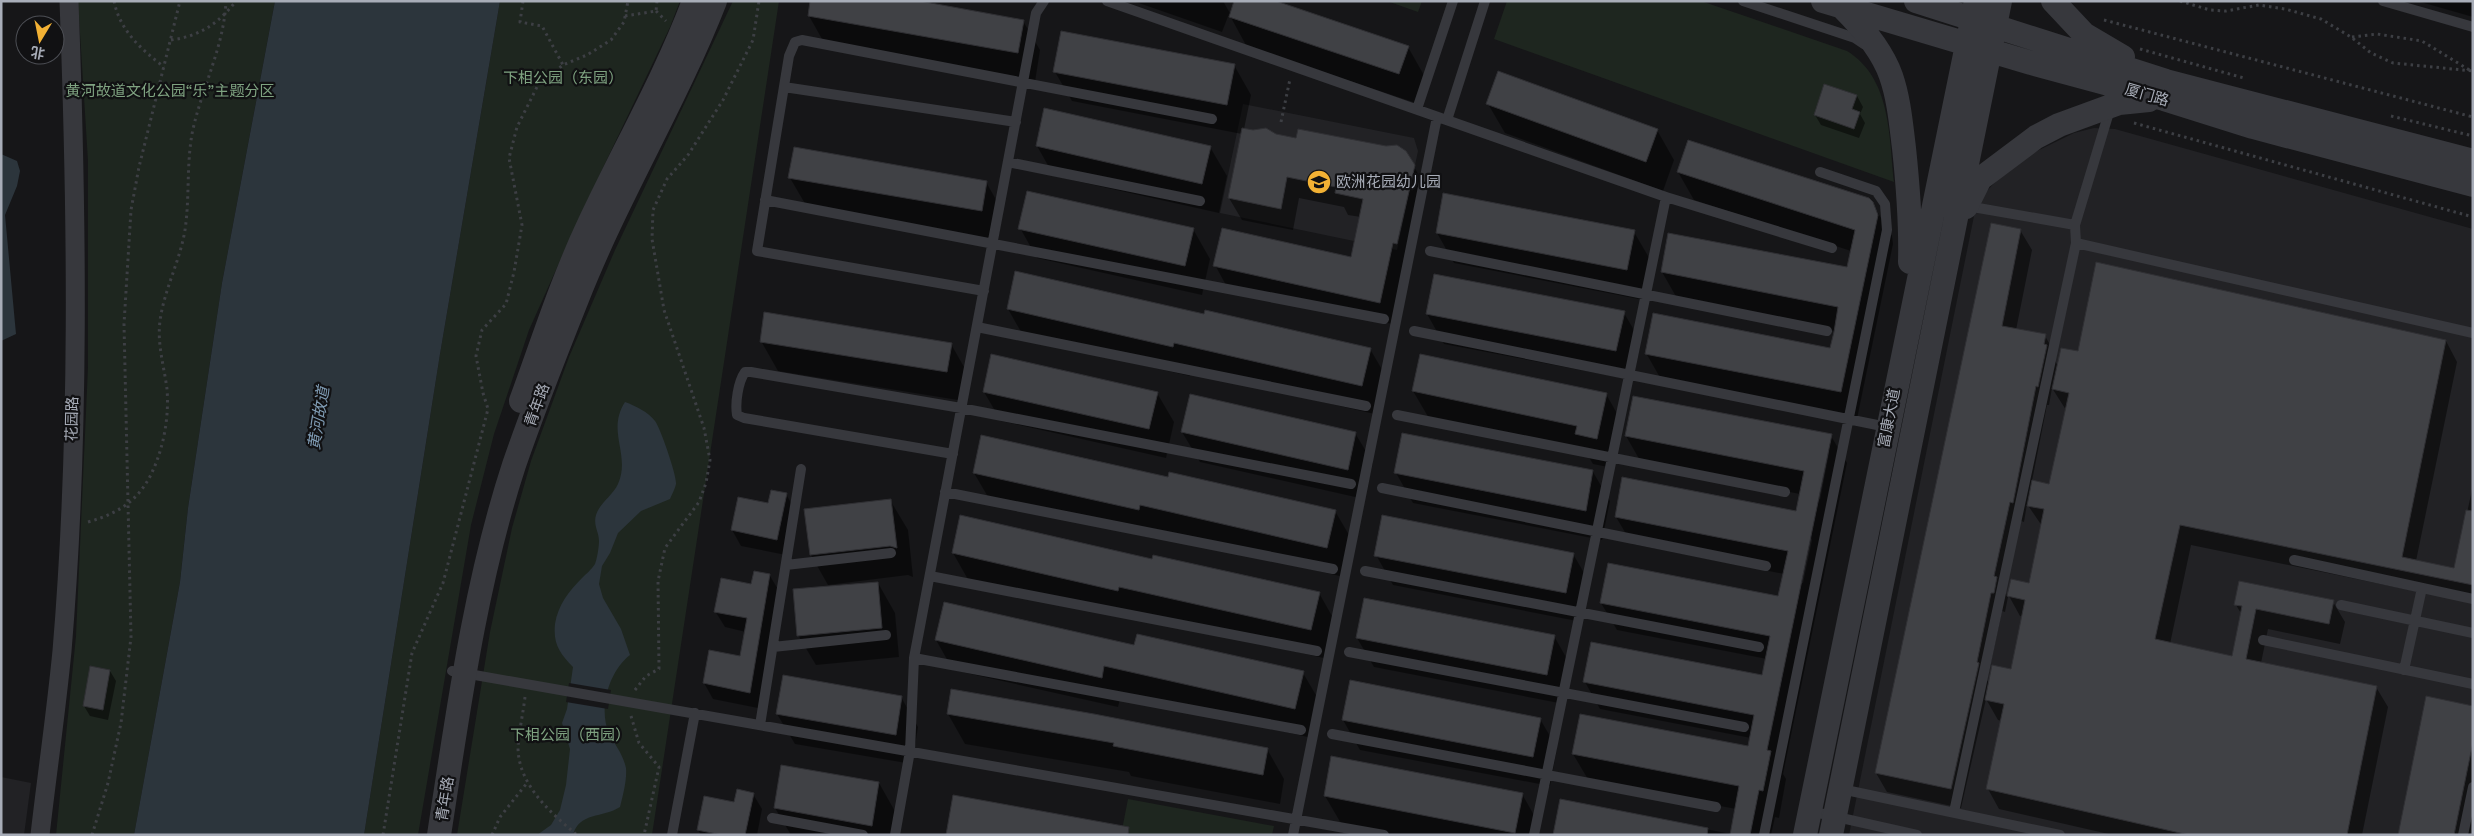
<svg xmlns="http://www.w3.org/2000/svg" width="2474" height="836" viewBox="0 0 2474 836" font-family="'Work Sans','Noto Sans SC',sans-serif">
  <style>
    .built { fill: #222225 }
    .green { fill: #1e261f }
    .water { fill: #2c353c }
    .pier { fill: #161618 }
    .shadow { fill: #0007; fill-rule: evenodd }
    .building { fill: #404145; stroke: #303034 }
    .lines { fill: none; stroke-linecap: round; stroke-linejoin: round }
    .path { stroke: #3d3f44; stroke-width: 3; stroke-dasharray: 2.5 4; stroke-linecap: butt }
    .service { stroke: #37383d; stroke-width: 10 }
    .minor { stroke: #37383d; stroke-width: 19 }
    .tertiary { stroke: #37383d; stroke-width: 24 }
    .labels { text-anchor: middle; stroke-width: 4.5; stroke-linejoin: round; paint-order: stroke }
    .park-label { font-size: 15px; fill: #7fa381; stroke: #111113 }
    .street-label { font-size: 15px; fill: #a8adb8; stroke: #111113 }
    .poi-label { font-size: 15px; fill: #a8adb8; stroke: #111113; text-anchor: start }
    .water-label { font-size: 16px; font-style: italic; fill: #7f9bb3; stroke: #111113 }
  </style>
  <rect width="100%" height="100%" fill="#161618"/>
  <!-- built -->
  <path class="built" d="M1243 104 1414 138 1418 151 1397 250 1220 213Z
    M2094 128 2115 129 2473 229V835H1849L1974 216 1985 193 1997 180 2035 152 2074 133Z
    M1 777 31 783 24 835H1Z"/>
  <!-- green -->
  <path class="green" d="M78 1H275L222 283 188 508 180 582 134 835H56L76 636 88 367V161Z
    M500 1H680L670 27 581 214 529 330 494 434 471 525 418 835H364L440 354Z
    M733 1H779L652 835H457L490 632 512 528 531 461 569 357 615 250Z
    M1387 1H1422L1418 12Z
    M1507 1H1701L1847 51C1891 78 1889 135 1894 182L1494 39Z
    M1128 799 1274 826 1272 835H1121Z"/>
  <!-- water -->
  <path class="water" d="M275 1H500L440 354 364 835H134L180 582 188 508 222 283Z
    M1 154 17 161 20 171 17 186 5 215 16 334 1 341Z
    M625 402C636 406 648 412 655 421 660 427 677 476 676 484 675 489 672 494 670 499L641 511 618 533 610 553 602 566 599 584 603 598 621 629 630 655C609 671 598 709 609 733 615 745 623 754 626 768 627 780 623 795 620 807 603 818 579 812 573 835H537L551 825 560 810 566 785 570 749 562 723 567 709 573 667C560 653 553 645 555 624 558 605 569 591 582 578 586 574 592 569 595 564 597 559 599 547 599 541 599 532 593 525 596 515 599 504 613 495 618 484 631 454 606 432 625 402Z"/>
  <!-- pier -->
  <path class="pier" d="M569 683 611 690 608 709 566 702Z"/>
  <!-- shadow -->
  <path class="shadow" d="M812 1 1023 21 1040 50 1035 82 826 46 809 16Z
    M1133 1H1223L1231 15 1408 47 1425 77 1416 103 1247 47 1229 14 1222 32Z
    M2417 1H2473V17Z
    M1234 65 1251 95 1244 129 1275 135 1405 151 1426 188 1392 324 1227 287 1215 265 1352 258 1361 217 1348 215 1344 207 1299 198 1293 230 1242 220 1229 198 1242 134 1072 101 1055 72Z
    M1825 85 1857 96 1863 107 1860 114 1865 123 1859 138 1821 125 1815 115Z
    M1488 104 1657 130 1674 160 1663 191 1505 133Z
    M1037 146 1210 147 1227 176 1219 213 1054 176Z
    M1678 172 1875 208 1892 236 1893 244 1857 419 1662 381 1646 353 1830 349 1835 331 1678 300 1662 272 1669 234 1848 269 1851 251 1694 200Z
    M790 178 986 182 1003 212 998 240 807 207Z
    M1444 195 1634 232 1651 261 1644 300 1454 263 1437 233Z
    M1020 228 1193 229 1210 259 1202 295 1037 258Z
    M2020 230 2032 250 2016 330 2045 336 2056 355 2055 361 2058 366 2079 353 2446 341 2457 362 2416 561 2455 569 2473 485V603L2191 545 2170 644 2233 658 2242 615 2236 605 2333 602 2345 622 2340 644 2268 629 2261 663 2376 687 2388 707 2362 835H2113L1999 809 1988 789 2002 721 1998 720 1986 699 1961 808 1887 792 1876 773ZM2052 388 2066 410 2050 485 2032 481 2047 405H2049ZM2027 504 2042 526 2030 585 2009 596 2020 616 2023 617 2012 671 1990 684 1987 680 2002 611 2005 612 2008 597 2005 592 2021 521 2024 522Z
    M1008 309 1205 316 1370 349 1387 378 1379 415 1191 372 1190 376 1025 339Z
    M1624 313 1641 342 1633 380 1444 344 1427 314Z
    M761 341 951 344 968 374 964 401 778 371Z
    M1413 391 1606 394 1623 424 1613 468 1593 464 1587 454 1430 420Z
    M984 392 1157 393 1174 422 1166 458 1001 421Z
    M1182 432 1355 433 1373 463 1364 499 1200 462Z
    M1626 436H1831L1847 463 1783 774 1786 779 1779 818 1775 817 1771 835H1554L1561 801 1731 834 1736 809 1589 781 1573 754 1749 748 1751 738 1600 709 1585 682 1763 677 1767 659 1617 630 1601 603 1779 598 1784 574 1632 544 1616 517 1797 512 1800 494 1642 464ZM1827 452 1829 453 1820 500 1818 498ZM1810 534 1812 540 1803 583H1800Z
    M1593 472 1610 501 1602 540 1413 503 1396 473Z
    M974 473 1169 479 1335 511 1352 540 1344 577 1157 534 1156 539 991 502Z
    M786 494 795 510 786 555 741 546 732 530Z
    M890 500 908 530 913 577 908 575 828 585 811 555 805 510Z
    M953 553 1153 560 1319 593 1336 623 1328 659 1136 616 970 583Z
    M1573 554 1590 583 1582 622 1393 585 1376 555Z
    M770 576 779 591 758 708 713 699 704 683 741 657 746 632 725 627 715 611Z
    M878 583 895 613 899 657 816 665 798 635Z
    M1554 636 1571 666 1564 704 1374 667 1357 638Z
    M936 640 1135 647 1303 673 1320 702 1312 738 1121 695 1118 707 953 670Z
    M110 671 116 681 108 720 90 716 84 706Z
    M901 697 918 727 912 764 795 744 777 714Z
    M2473 707V819L2470 835H2399Z
    M948 714 1267 749 1284 779 1280 804 1131 776 1129 772 965 744Z
    M1540 719 1557 748 1550 786 1360 750 1343 720Z
    M879 783 896 813 892 835H791L775 808Z
    M753 794 762 809 757 835H701L698 830Z
    M1522 794 1539 824 1537 835H1391L1342 825 1325 796Z"/>
  <!-- building -->
  <path class="building" d="M810 1H920L1024 20 1018 53 808 16Z
    M1234 1H1276L1409 46 1399 74 1229 17Z
    M1061 31 1235 64 1227 105 1053 72Z
    M1498 71 1658 129 1646 162 1486 104Z
    M1824 84 1857 95 1852 109 1860 112 1854 129 1814 115Z
    M1044 108 1211 146 1202 184 1036 146Z
    M1242 128 1253 130 1266 128 1276 134 1296 138 1298 129 1386 146 1397 145 1406 151 1415 165 1397 244 1393 243 1380 303 1213 266 1222 228 1351 257 1363 199 1335 193 1336 187 1287 177 1281 209 1228 198Z
    M1688 140 1869 198 1873 202 1878 215 1841 392 1645 354 1653 313 1830 348 1834 332 1838 307 1661 272 1668 233 1847 267 1855 230 1677 172Z
    M794 147 987 181 982 211 788 178Z
    M1027 191 1194 228 1185 266 1018 229Z
    M1443 193 1635 230 1627 270 1436 233Z
    M1991 223 2021 229 2002 326 2046 334 2044 344 2047 345 2038 387 2036 386 2013 503 2010 502 1994 576 1997 577 1994 593H1991L1977 662 1979 663 1951 789 1875 773Z
    M2096 262 2446 340 2402 557 2454 568 2466 510 2473 511V585L2180 525 2155 639 2232 656 2242 606 2234 605 2239 581 2334 600 2329 624 2256 609 2246 659 2377 686 2347 835H2189L1986 789 2004 704 1985 700 1992 665 2011 669 2025 600 2007 596 2011 579 2029 583 2044 509 2027 506 2032 480 2049 484 2069 393 2052 389 2061 348 2078 351Z
    M1015 271 1204 314 1205 310 1371 348 1362 386 1174 343 1173 347 1007 309Z
    M1434 274 1625 311 1616 351 1426 314Z
    M764 312 952 343 947 372 760 342Z
    M991 354 1158 392 1149 429 983 392Z
    M1420 354 1607 393 1597 439 1575 434 1577 426 1412 391Z
    M1190 394 1356 432 1348 470 1181 432Z
    M1633 396 1832 434 1767 750 1771 751 1763 791 1759 790 1750 835H1730L1739 786 1572 754 1580 714 1748 746 1754 715 1583 682 1591 642 1762 675 1770 636 1600 603 1608 563 1778 596 1788 551 1615 517 1622 477 1796 511 1804 471 1625 436Z
    M1402 433 1593 470 1586 511 1394 473Z
    M981 435 1168 477 1169 472 1336 510 1327 548 1140 505 1139 510 973 473Z
    M771 490 787 493 777 540 731 530 738 497 768 503Z
    M891 499 897 548 890 546 810 555 804 509Z
    M960 515 1152 559 1153 555 1320 592 1311 630 1119 587 1118 591 952 553Z
    M1382 515 1574 553 1566 593 1374 556Z
    M754 571 770 574 750 693 703 683 709 650 740 656 747 618 714 612 721 578 751 584Z
    M878 582 882 628 797 636 793 589Z
    M1364 598 1555 635 1547 675 1356 638Z
    M944 602 1134 645 1137 634 1304 671 1295 709 1104 666 1102 678 935 640Z
    M90 666 110 670 103 710 83 706Z
    M783 675 902 696 896 735 776 714Z
    M1350 680 1541 718 1533 757 1342 720Z
    M951 689 1094 714 1268 748 1263 775 1113 746 1114 743 947 714Z
    M2426 696 2473 706V742L2454 835H2398Z
    M1331 756 1523 793 1515 833 1324 796Z
    M781 765 879 782 872 826 774 808Z
    M737 789 754 793 745 835H722L697 830 704 796 734 802Z
    M953 795 1129 827 1128 835H946Z
    M1560 799 1708 828 1707 835H1553Z"/>
  <g class="lines">
    <!-- path -->
    <path class="path" d="M114 1C120 31 141 49 164 67
      M523 1 520 22 542 26 563 65
      M2180 1 2210 10 2226 11 2259 5 2285 9 2321 19 2351 37 2371 53 2393 63 2473 71
      M656 11 666 21
      M625 16 656 11 657 1
      M2104 20 2473 117
      M2352 37 2377 34 2422 41 2471 71
      M171 40C200 36 218 24 236 1
      M2140 49 2244 78
      M2391 116 2473 136
      M1281 122 1290 79
      M2134 123 2473 217
      M88 522C123 512 143 497 156 463 165 440 169 413 167 389 164 366 157 344 160 321 164 290 180 261 185 230 190 197 186 162 193 129 203 85 224 46 226 1
      M635 690 646 676 659 669 658 581 665 548 699 502 706 483 710 460 704 428 664 310 652 239 653 210 667 179 688 155 723 100 753 40 759 1
      M525 697C523 714 519 731 518 747 518 785 551 813 577 835
      M631 716 639 743 659 767 644 835
      M92 835 108 783 121 723 131 637 124 324 131 210 139 167 180 1
      M383 835 412 653 443 583 488 409 483 393 476 356 482 330 506 304 514 272 522 225 509 158 517 127 538 85 563 65 587 55 611 40 624 22 628 1
      M492 835 500 817 527 783"/>
    <!-- service -->
    <path class="service" d="M1107 1 1666 197 1534 835
      M1743 1 1855 38 1864 44
      M2383 1 2473 27
      M784 87 1016 122
      M1417 109 1453 1
      M1447 120 1485 1
      M1008 162 1200 201
      M1666 197 1832 248
      M765 200 1384 319
      M1967 206 2075 225 2076 243
      M2075 225 2110 109
      M1430 251 1827 331
      M984 291 757 251 789 56 795 42 802 40 1212 119
      M977 327 1366 406
      M1414 331 1887 427
      M1397 415 1785 492
      M953 454 744 418 737 415C735 403 738 382 745 372H751L961 408 1351 484
      M1382 488 1766 566
      M945 492 1333 569
      M2294 560 2473 599
      M786 565 891 553
      M1365 571 1759 647
      M930 576 1317 651
      M2341 605 2473 633
      M2263 640 2473 684
      M773 647 886 635
      M1349 652 1744 727
      M914 658 1301 730
      M2404 670 2422 588
      M452 671 1384 835
      M760 725 801 469
      M1332 734 1716 807
      M1841 789 2060 835
      M1810 811 1917 835
      M1954 812 2076 243 2473 333
      M772 818 863 835
      M672 835 695 713
      M895 835 910 751 914 658 1036 13 1044 1
      M1293 835 1437 117
      M1764 835 1887 230 1885 204 1876 191 1820 172
      M2463 835 2473 787"/>
    <!-- minor -->
    <path class="minor" d="M40 835C47 774 56 713 62 651 80 436 77 217 69 1"/>
    <!-- tertiary -->
    <path class="tertiary" d="M1823 1 2031 63 2164 99 2253 127 2473 185
      M1916 1 2166 81 2473 161
      M2053 1 2084 34 2123 57
      M1843 8C1862 27 1882 50 1891 76 1899 99 1901 124 1904 148 1908 186 1911 224 1910 262
      M1966 207 1980 179 2036 137 2059 125 2119 103 2149 100
      M521 401C543 341 562 281 589 224 624 149 665 78 694 1
      M439 835C458 712 475 584 514 465 533 410 555 354 577 299 617 197 675 103 715 1
      M1805 835 1976 1
      M1831 835 2000 1"/>
  </g>
  <!-- icons -->
  <defs>
    <g id="school-disc" transform="scale(1.25)"><circle r="9.5" fill="#f2b134" stroke="#111113"/><path d="M0-5L7-2L0 1L-7-2ZM-4 1L0 2.5L4 1V4Q0 6-4 4Z" fill="#111"/></g>
  </defs>
  <g fill-rule="evenodd">
    <use href="#school-disc" x="1319" y="182"/>
  </g>
  <g class="labels">
    <!-- park labels -->
    <g class="park-label">
      <text x="563" y="83">下相公园（东园）</text>
      <text x="170" y="96">黄河故道文化公园“乐”主题分区</text>
      <text x="570" y="740">下相公园（西园）</text>
    </g>
    <!-- street labels -->
    <g class="street-label">
      <text transform="translate(2147 95) rotate(16)" y="5">厦门路</text>
      <text transform="translate(537 405) rotate(-70)" y="5">青年路</text>
      <text transform="translate(1889 418) rotate(-79)" y="5">富康大道</text>
      <text transform="translate(72 419) rotate(-89)" y="5">花园路</text>
      <text transform="translate(445 799) rotate(-81)" y="5">青年路</text>
    </g>
    <!-- poi labels -->
    <g class="poi-label">
      <text x="1336" y="187">欧洲花园幼儿园</text>
    </g>
    <!-- water labels -->
    <g class="water-label">
      <text transform="translate(318 418) rotate(-81)" y="6">黄河故道</text>
    </g>
  </g>
  <!-- border -->
  <rect width="2474" height="836" fill="none" stroke="#a8adb8" stroke-width="5"/>
  <!-- north arrow -->
  <g transform="translate(40 40) rotate(190)"><circle r="24" fill="#111113" stroke="#4d4f55"/>
  <path d="M0-4L9 19L0 12L-9 19Z" fill="#f2b134"/>
  <text y="-8" font-size="14" font-weight="bold" text-anchor="middle" fill="#a8adb8">北</text>
  </g>
</svg>
